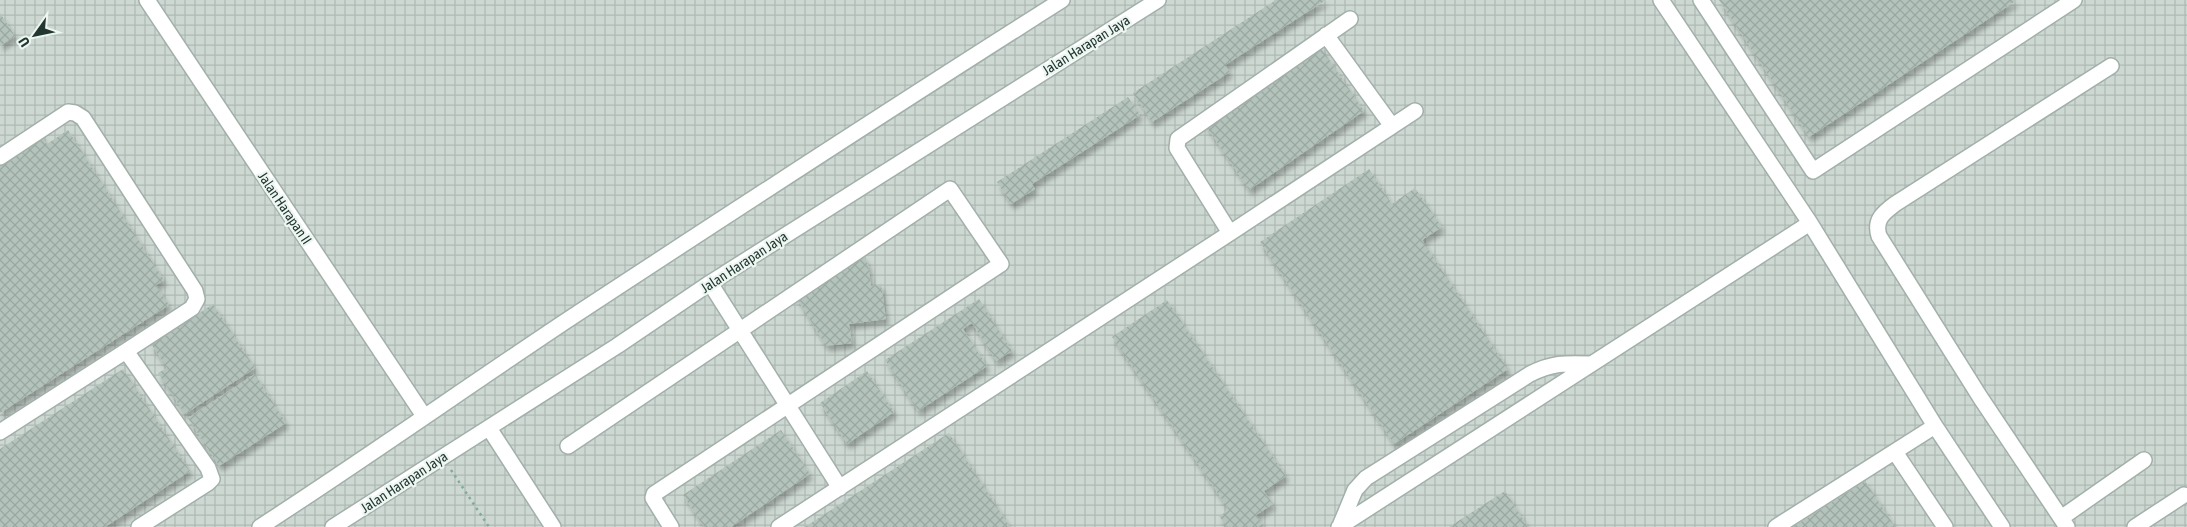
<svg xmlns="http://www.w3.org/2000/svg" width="2187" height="527" viewBox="0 0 2187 527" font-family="'Asap Condensed',sans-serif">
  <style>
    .industrial { fill: url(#industrial-grid) }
    .building { fill: url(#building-cross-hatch); filter: url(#shadow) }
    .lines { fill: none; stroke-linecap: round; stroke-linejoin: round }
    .minor-casing { stroke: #a2b0aa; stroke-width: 18 }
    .path { stroke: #81ab9a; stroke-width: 2.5; stroke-dasharray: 2.5 4; stroke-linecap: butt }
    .minor { stroke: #fff; stroke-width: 15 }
    .labels { text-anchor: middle; stroke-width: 4.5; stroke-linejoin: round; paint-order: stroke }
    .street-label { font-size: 14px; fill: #213730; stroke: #eef6f2 }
  </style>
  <defs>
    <pattern id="industrial-grid" width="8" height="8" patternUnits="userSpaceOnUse" patternTransform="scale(1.25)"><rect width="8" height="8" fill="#cdd8d2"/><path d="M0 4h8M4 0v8" fill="none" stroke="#b0bab5"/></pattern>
    <pattern id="building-cross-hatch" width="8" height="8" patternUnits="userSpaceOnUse" patternTransform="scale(1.25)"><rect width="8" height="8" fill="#b4c3bc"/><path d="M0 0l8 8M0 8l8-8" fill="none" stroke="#9aa8a2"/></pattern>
    <filter id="shadow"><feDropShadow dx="3" dy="5.5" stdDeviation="2.5" flood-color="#0004"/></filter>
  </defs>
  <rect width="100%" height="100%" fill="#dee9e3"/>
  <!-- industrial -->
  <path class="industrial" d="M0 0H2187V527H0Z"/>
  <!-- building -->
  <path class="building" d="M1276 0H1326L1225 65 1230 72 1152 122 1133 93Z
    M1719 0H2017L1809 137Z
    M0 13 15 36 0 46Z
    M1319 45 1364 111 1249 190 1204 123Z
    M1128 97 1140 115 1032 184 1035 189 1011 204 997 182Z
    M68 130 164 280 156 285 169 305 0 413V159L40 133 47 144Z
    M1369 169 1392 204 1415 188 1442 227 1422 240 1508 369 1394 444 1260 242Z
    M862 254 868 264 871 286 881 284 886 319 849 324 852 343 826 346 795 295Z
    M979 299 1012 351 996 361 972 323 963 329 987 366 918 411 885 360Z
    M1167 300 1286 476 1264 491 1273 504 1256 515 1262 524 1258 527H1227L1219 516 1229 510 1112 337Z
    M213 304 255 368 185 414 158 373 167 368 151 344Z
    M123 369 190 471 105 527H0V449Z
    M867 371 894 412 847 444 820 403Z
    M255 374 286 423 219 466 188 418Z
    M781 430 810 474 731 527H704L683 495Z
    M949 433 1010 527H805Z
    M1865 481 1895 527H1793Z
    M1505 491 1528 527H1449Z"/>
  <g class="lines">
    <!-- minor casing -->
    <g class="minor-casing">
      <path id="minor" d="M147 0 424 416
        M1661 0 1810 223 1935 426 2002 527
        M1701 0 1813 171 2074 0
        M1350 19 1178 139 1177 148 1230 233 1415 111
        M1326 35 1392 126
        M0 157 68 112 75 113 83 118 195 291 197 299 192 308 126 351 208 468 212 479 208 483 139 527
        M710 283 840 488
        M489 428 553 527
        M0 432 126 351
        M568 446 950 189 1001 264 654 494 653 498 671 527
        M1895 452 1945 527
        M2061 518 2144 460
        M1340 526 1355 490 1366 478 1530 374C1552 363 1565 363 1589 364
        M260 527C365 459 468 386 572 317 735 210 898 104 1062 0
        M333 527 617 346 710 283 1158 0
        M779 527 1230 233
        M1339 527 1810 223
        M1776 527 1935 426
        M2067 527 1980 397 1879 236C1874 220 1883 213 1895 204L2111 66
        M2135 527 2184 495"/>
    </g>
    <!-- path -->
    <path class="path" d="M451 470 489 527"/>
    <!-- minor -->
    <use href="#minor" class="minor"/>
  </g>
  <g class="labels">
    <!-- street labels -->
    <g class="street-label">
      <text transform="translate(1086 45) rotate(-32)" y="5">Jalan Harapan Jaya</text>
      <text transform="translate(285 208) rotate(56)" y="5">Jalan Harapan II</text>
      <text transform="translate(744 262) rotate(-33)" y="5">Jalan Harapan Jaya</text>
      <text transform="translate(404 482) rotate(-33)" y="5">Jalan Harapan Jaya</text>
    </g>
  </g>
  <!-- north arrow -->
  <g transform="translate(35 35) rotate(237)" stroke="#eef6f2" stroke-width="4" paint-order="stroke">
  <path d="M0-4L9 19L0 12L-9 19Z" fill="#213730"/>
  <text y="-8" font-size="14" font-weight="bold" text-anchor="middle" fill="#213730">U</text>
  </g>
</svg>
